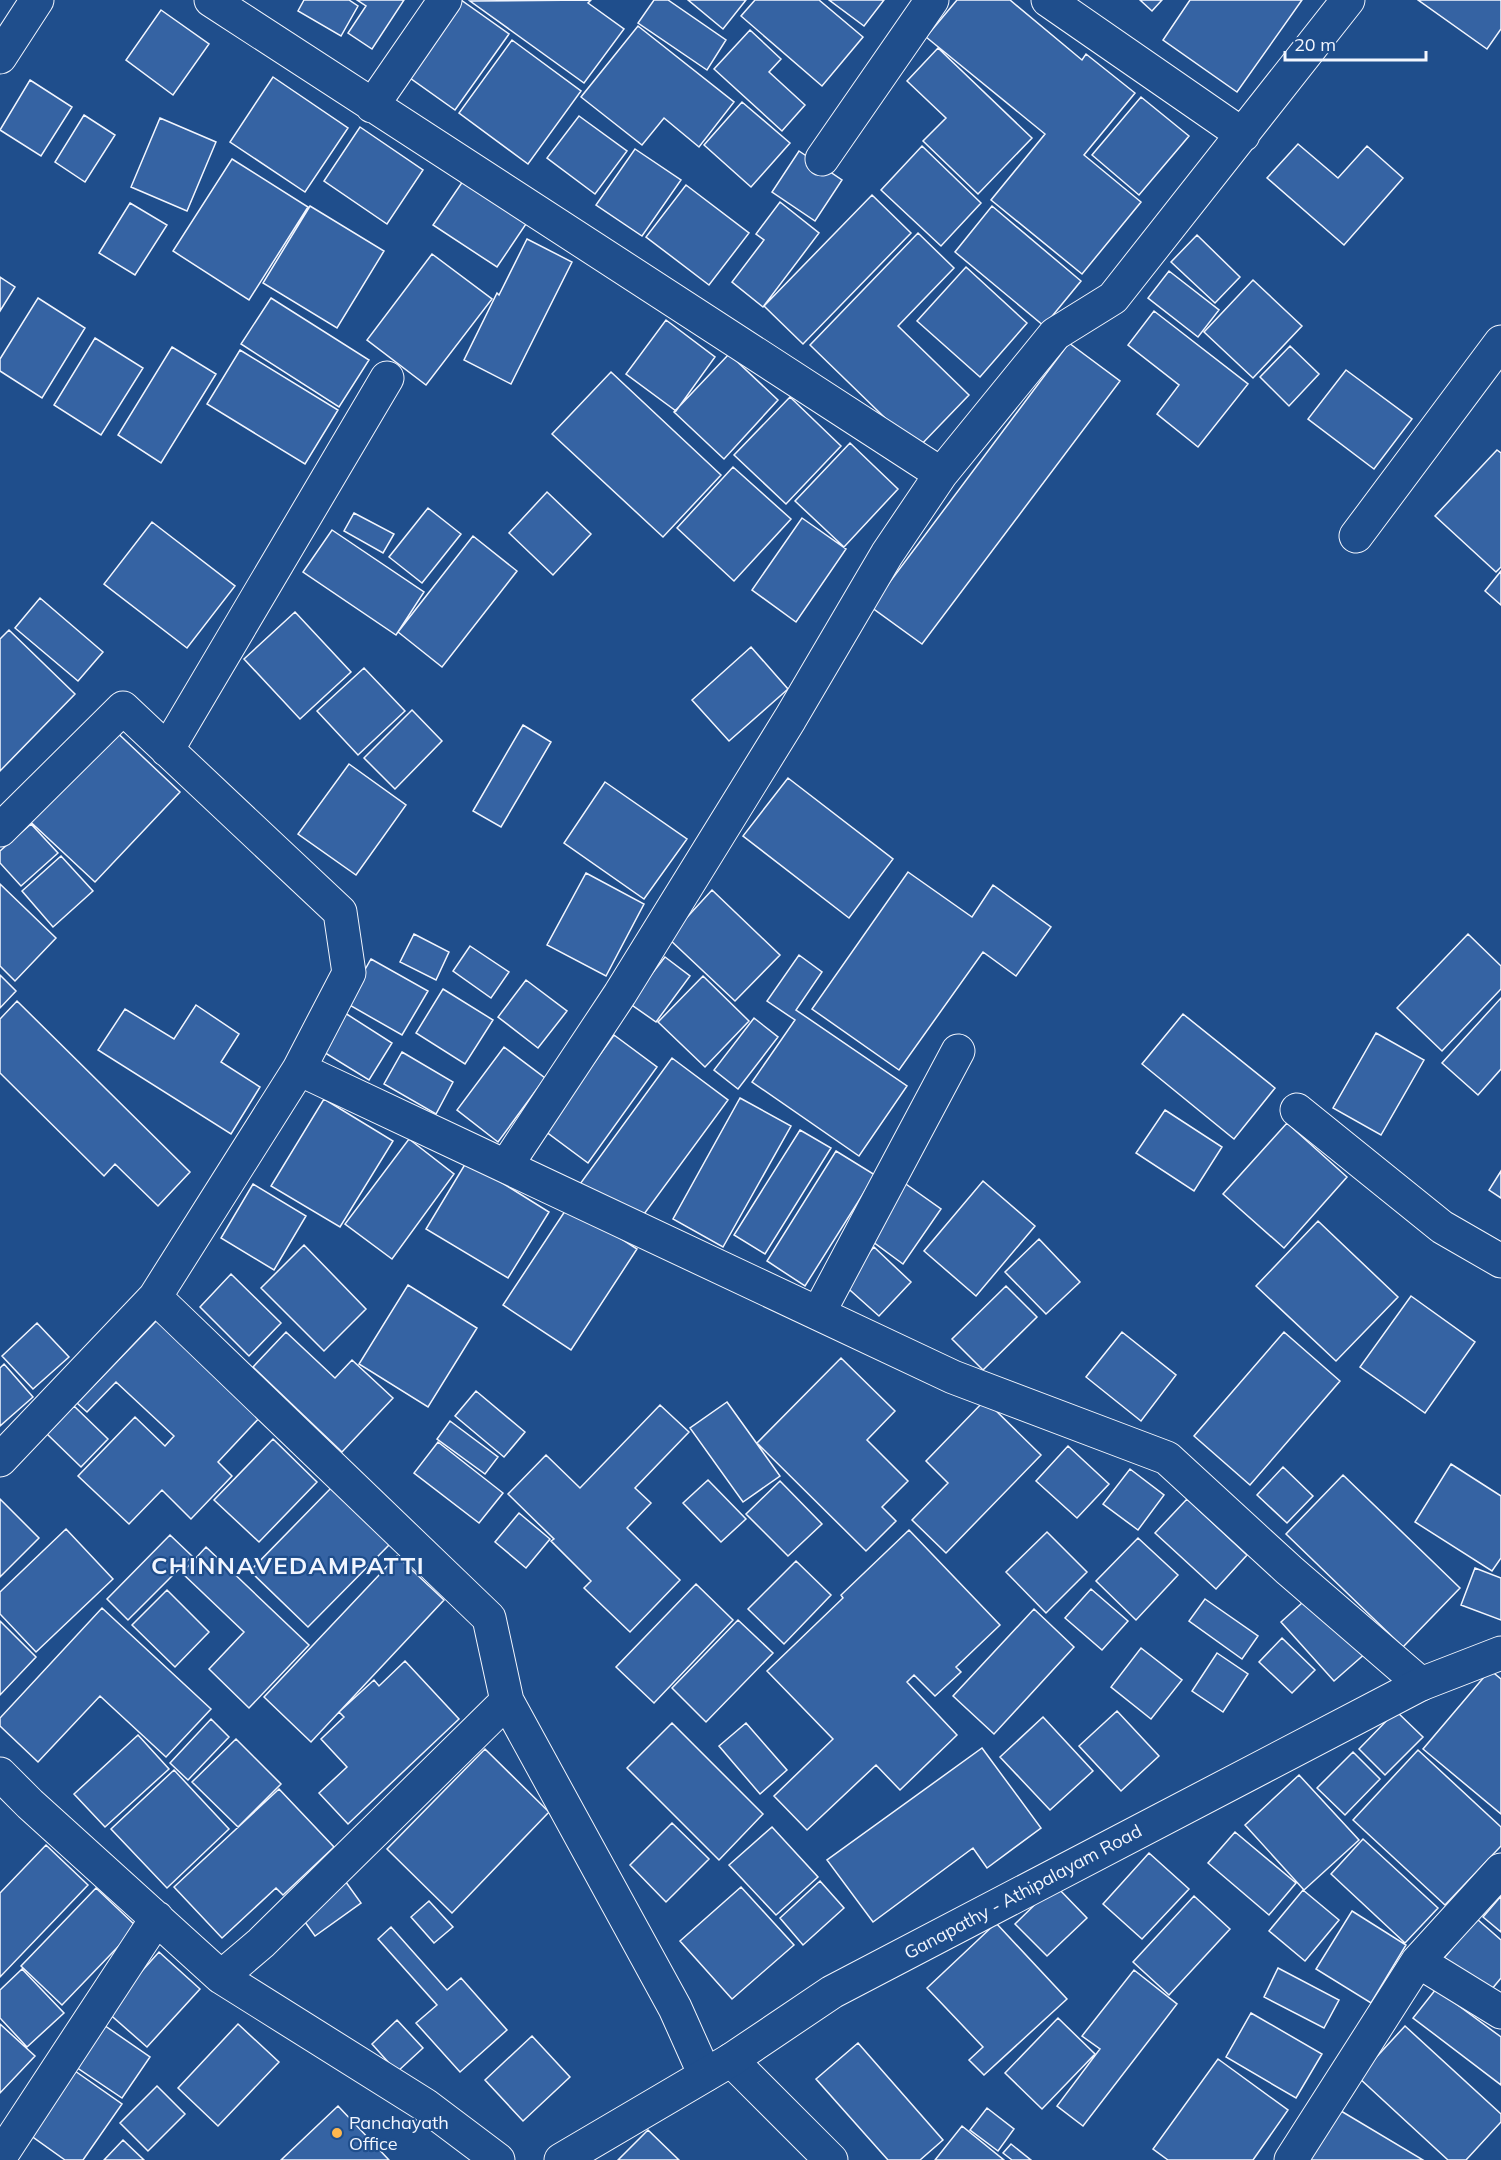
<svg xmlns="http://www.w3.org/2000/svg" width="1501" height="2160" viewBox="0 0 1501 2160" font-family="Mulish,sans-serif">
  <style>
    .building { fill: #3563a3; stroke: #f2f6ff; stroke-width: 1.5 }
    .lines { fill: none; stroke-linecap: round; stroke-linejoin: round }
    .street-casing { stroke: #f2f6ff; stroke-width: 35 }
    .secondary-casing { stroke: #f2f6ff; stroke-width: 35 }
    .street { stroke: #1f4e8c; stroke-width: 33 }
    .secondary { stroke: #1f4e8c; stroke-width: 33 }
    .poi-dot { fill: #ffb74d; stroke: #1f4e8c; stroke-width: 2 }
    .labels { text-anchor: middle; stroke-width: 4.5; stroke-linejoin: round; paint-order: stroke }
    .street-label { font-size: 18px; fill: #f2f6ff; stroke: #1f4e8c }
    .poi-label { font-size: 18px; fill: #f2f6ff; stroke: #1f4e8c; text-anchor: start }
    .district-label { font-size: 24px; font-weight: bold; letter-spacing: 1.5px; fill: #f2f6ff; stroke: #1f4e8c }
  </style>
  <rect width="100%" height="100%" fill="#1f4e8c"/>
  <!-- building -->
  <path class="building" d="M304 0H349L358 6 341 36 298 11Z
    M357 0H404L372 49 348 33 366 6Z
    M461 0 509 34 455 110 403 73Z
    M591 0 588 3 624 29 584 83 470 1Z
    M654 0H668L726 40 707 70 638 23Z
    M688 0H746L723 29Z
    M755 0H819L863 37 822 86 741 16Z
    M829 0H884L864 26Z
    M957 0H1010L1082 60 1086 54 1135 93 1084 155 1141 202 1082 274 991 200 1045 134 926 37Z
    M1140 0H1162L1152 11Z
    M1190 0H1302L1237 92 1163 40Z
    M1418 0H1501V29L1487 49Z
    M161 10 209 44 173 95 126 60Z
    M638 26 734 102 699 147 664 118 642 145 581 97Z
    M750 30 781 59 769 72 805 105 782 131 714 69Z
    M512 40 581 91 528 164 459 113Z
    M938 48 1032 138 978 194 923 141 946 118 907 81Z
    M273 77 348 128 305 192 230 142Z
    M30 80 72 107 41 156 0 130Z
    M1141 97 1189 136 1139 195 1092 155Z
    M742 102 790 143 751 187 704 145Z
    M84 115 115 135 85 182 55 162Z
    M579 116 627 151 595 194 547 158Z
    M160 118 216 142 187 211 131 187Z
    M360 127 423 170 387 224 324 181Z
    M1298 144 1338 178 1367 146 1403 178 1344 245 1267 178Z
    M922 146 981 203 941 246 881 190Z
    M635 149 681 180 642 236 596 205Z
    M799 151 842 180 815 221 772 192Z
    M232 159 308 207 249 300 173 251Z
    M463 181 526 224 497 267 433 225Z
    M686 185 749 233 709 285 646 237Z
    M872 195 911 233 803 344 764 306Z
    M780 202 819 233 763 307 732 282 764 240 756 234Z
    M130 203 167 225 135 275 99 253Z
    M310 206 384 251 337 328 263 283Z
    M992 206 1081 281 1044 326 955 252Z
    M918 233 954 268 898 326 969 395 917 449 810 345Z
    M1197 235 1240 277 1215 303 1171 262Z
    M527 239 572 262 511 384 464 360 497 293 499 295Z
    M432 254 492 299 426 385 367 340Z
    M966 267 1027 323 980 377 917 321Z
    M1169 271 1219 310 1198 337 1148 298Z
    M0 277 15 287 0 311Z
    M1253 280 1302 326 1253 378 1204 332Z
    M38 298 85 328 42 398 0 371V359Z
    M271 298 369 360 339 407 241 344Z
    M1154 311 1248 384 1198 447 1157 414 1179 385 1128 345Z
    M666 320 715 357 676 411 626 374Z
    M95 338 143 368 101 435 54 405Z
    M1069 343 1120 381 922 644 871 607Z
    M1290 346 1319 374 1289 406 1260 377Z
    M172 347 216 374 161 463 118 435Z
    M240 350 338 410 305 464 207 404Z
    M729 354 778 400 724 459 674 412Z
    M1346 370 1412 419 1374 469 1308 419Z
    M611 372 721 475 663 537 552 434Z
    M790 397 841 446 786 504 734 455Z
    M850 443 898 489 844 547 795 501Z
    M1497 450 1501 453V567L1496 572 1435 516Z
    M733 467 791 519 734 581 677 528Z
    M547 492 591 534 553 575 509 533Z
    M428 508 461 534 422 583 389 557Z
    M354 513 394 534 383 553 344 531Z
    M802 518 846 549 796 622 752 590Z
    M152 522 235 586 187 648 104 584Z
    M332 530 424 592 396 635 303 572Z
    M473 536 517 571 442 667 398 632Z
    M1501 571V605L1485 591Z
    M40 598 103 652 78 681 15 628Z
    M295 612 351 672 300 719 244 659Z
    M9 630 75 694 0 771V639Z
    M751 647 788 689 729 741 692 700Z
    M364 668 405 711 358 755 317 711Z
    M412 710 442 741 395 789 364 758Z
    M108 724 180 792 95 882 22 814Z
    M523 725 551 742 501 827 473 811Z
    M349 764 406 805 356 875 298 834Z
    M788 778 893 859 849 918 743 836Z
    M605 782 687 839 644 899 564 843Z
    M31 824 58 853 21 886 0 863V851Z
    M61 856 93 891 53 927 22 891Z
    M908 872 972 917 993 885 1051 927 1016 976 983 952 899 1070 812 1009Z
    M586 873 644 904 606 976 547 945Z
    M0 884 56 938 15 981 0 966Z
    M712 890 780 955 735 1001 668 938Z
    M414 934 449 952 436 980 400 962Z
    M1468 934 1501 966V989L1442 1051 1397 1008Z
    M470 946 509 972 491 998 453 971Z
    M799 955 822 972 796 1010 907 1086 859 1156 752 1082 795 1020 767 1001Z
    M665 957 690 976 656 1022 629 1003Z
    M371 959 428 991 402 1035 346 1003Z
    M0 975 16 991 0 1008Z
    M703 976 749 1021 705 1067 658 1022Z
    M526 980 567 1011 538 1048 498 1017Z
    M443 989 493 1020 465 1064 416 1033Z
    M1501 998V1069L1478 1095 1442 1063Z
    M17 1001 190 1172 158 1206 115 1164 104 1176 0 1073V1019Z
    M196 1005 239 1034 221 1062 260 1087 231 1134 98 1050 125 1009 174 1039Z
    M345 1013 392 1043 369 1080 322 1051Z
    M1183 1014 1275 1088 1234 1139 1142 1064Z
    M754 1018 778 1037 738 1089 714 1070Z
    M1376 1033 1424 1060 1381 1135 1333 1108Z
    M614 1035 657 1067 588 1163 545 1131Z
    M504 1047 545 1078 498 1142 457 1110Z
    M402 1052 453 1082 436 1114 384 1084Z
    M672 1058 728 1100 636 1225 580 1184Z
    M740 1098 791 1126 723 1247 673 1219Z
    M324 1099 393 1141 340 1227 271 1186Z
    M1165 1110 1222 1147 1194 1191 1136 1153Z
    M1287 1123 1347 1177 1284 1248 1223 1194Z
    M800 1130 831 1148 765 1254 734 1235Z
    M409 1139 454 1174 392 1259 345 1224Z
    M836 1151 875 1175 805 1286 767 1261Z
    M467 1161 549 1212 508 1278 426 1229Z
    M1501 1171V1198L1489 1190Z
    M983 1181 1035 1226 976 1296 924 1251Z
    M903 1182 941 1209 903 1264 865 1236Z
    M253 1184 306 1216 274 1270 221 1238Z
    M569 1205 637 1249 571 1350 503 1305Z
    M1318 1221 1398 1297 1336 1361 1256 1286Z
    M1039 1239 1080 1282 1046 1314 1005 1272Z
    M304 1245 366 1309 324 1351 261 1288Z
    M874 1247 911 1282 879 1316 842 1283Z
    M231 1274 281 1323 249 1356 200 1307Z
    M408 1285 477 1328 428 1407 359 1364Z
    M1006 1286 1037 1317 983 1370 952 1339Z
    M1411 1296 1475 1342 1425 1413 1360 1367Z
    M161 1316 263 1414 218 1462 232 1476 191 1519 162 1490 129 1524 78 1476 135 1417 165 1446 174 1436 116 1382 87 1412 77 1403Z
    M37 1323 69 1357 33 1389 2 1356Z
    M286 1332 335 1378 352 1360 393 1398 342 1452 253 1367Z
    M1122 1332 1176 1375 1141 1421 1086 1377Z
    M1284 1332 1340 1381 1250 1485 1194 1436Z
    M841 1358 895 1411 867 1440 908 1481 882 1507 896 1521 866 1551 757 1443Z
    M4 1364 33 1397 0 1426V1368Z
    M476 1391 525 1432 504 1457 455 1416Z
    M985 1400 1041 1455 946 1553 912 1520 948 1483 926 1461Z
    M727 1402 780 1476 743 1502 690 1428Z
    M660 1405 689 1432 635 1488 651 1503 627 1528 680 1580 630 1632 584 1588 591 1581 551 1541 554 1539 508 1494 546 1455 580 1488Z
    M74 1406 108 1439 81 1467 47 1434Z
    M450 1421 498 1457 485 1474 437 1439Z
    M273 1439 317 1482 259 1542 214 1500Z
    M438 1442 503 1493 479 1523 414 1473Z
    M1068 1446 1109 1484 1077 1518 1036 1481Z
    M1451 1464 1501 1496V1558L1492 1571 1415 1522Z
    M1283 1467 1313 1496 1287 1523 1257 1495Z
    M1130 1469 1164 1495 1138 1530 1103 1504Z
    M1343 1475 1460 1588 1403 1647 1286 1534Z
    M708 1480 746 1519 721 1542 683 1503Z
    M780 1481 822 1524 788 1556 746 1514Z
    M332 1487 390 1544 308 1627 250 1571Z
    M0 1499 39 1538 0 1577Z
    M1187 1499 1247 1555 1216 1589 1155 1533Z
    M519 1513 550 1539 526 1568 495 1542Z
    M66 1529 113 1579 36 1652 0 1614V1592Z
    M909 1530 1000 1625 956 1667 961 1672 935 1696 914 1675 907 1682 957 1735 900 1790 876 1765 807 1830 774 1796 833 1739 767 1671 843 1598 841 1595Z
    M1047 1532 1087 1572 1046 1613 1006 1572Z
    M170 1535 192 1556 128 1620 107 1599Z
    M1138 1538 1178 1575 1136 1620 1096 1581Z
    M206 1547 309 1645 249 1708 209 1669 244 1632 182 1573Z
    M397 1556 444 1600 311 1742 264 1697Z
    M796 1561 831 1595 784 1644 748 1609Z
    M1475 1568 1501 1578V1620L1461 1605Z
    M696 1584 733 1620 654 1703 616 1667Z
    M1091 1589 1128 1621 1102 1650 1065 1618Z
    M167 1590 209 1632 175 1667 132 1625Z
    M1313 1593 1367 1652 1334 1681 1281 1622Z
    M1205 1599 1258 1636 1242 1659 1189 1621Z
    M102 1608 211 1709 166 1757 100 1696 38 1762 0 1726V1718Z
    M1034 1609 1074 1647 994 1734 953 1696Z
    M738 1620 773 1653 706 1722 672 1688Z
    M0 1621 36 1657 0 1695Z
    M1282 1638 1315 1670 1292 1693 1259 1662Z
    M1141 1648 1182 1680 1151 1719 1111 1687Z
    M1217 1653 1248 1674 1223 1712 1192 1691Z
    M405 1661 459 1719 348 1824 319 1793 347 1767 321 1739 344 1717 339 1712 374 1680 379 1686Z
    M1490 1670 1501 1679V1814L1423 1749Z
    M1117 1711 1159 1756 1121 1791 1079 1746Z
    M1396 1711 1423 1737 1385 1775 1359 1749Z
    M1043 1717 1093 1771 1050 1810 1000 1757Z
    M211 1719 229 1737 188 1780 170 1763Z
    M672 1723 763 1814 719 1860 627 1768Z
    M746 1723 787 1770 760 1794 719 1746Z
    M138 1735 169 1769 105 1827 74 1794Z
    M236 1739 281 1784 238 1827 192 1782Z
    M982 1748 1041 1828 987 1868 973 1848 873 1922 827 1860Z
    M485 1749 549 1812 452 1913 387 1849Z
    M1418 1750 1501 1827V1846L1445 1905 1353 1820Z
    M1353 1752 1380 1779 1345 1815 1317 1788Z
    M174 1770 229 1829 167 1888 111 1829Z
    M1299 1775 1359 1840 1304 1890 1245 1825Z
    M279 1789 334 1847 283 1895 276 1888 222 1938 174 1887Z
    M672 1823 709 1859 666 1902 630 1865Z
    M772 1827 818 1877 776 1915 729 1865Z
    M1235 1832 1296 1883 1269 1915 1208 1863Z
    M1363 1839 1438 1908 1405 1943 1331 1874Z
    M46 1845 88 1885 0 1977V1893Z
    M1149 1853 1189 1889 1142 1939 1103 1904Z
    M343 1878 361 1903 315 1936 297 1911Z
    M820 1881 844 1908 803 1945 780 1918Z
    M1055 1885 1087 1918 1047 1956 1015 1924Z
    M741 1887 794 1945 732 1999 680 1941Z
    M96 1888 137 1927 62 2005 21 1966Z
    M1303 1890 1339 1920 1305 1961 1269 1931Z
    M1194 1896 1230 1929 1169 1995 1133 1962Z
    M1501 1896V1932L1483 1917Z
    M429 1901 453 1927 434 1943 411 1917Z
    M1352 1911 1406 1945 1371 2003 1316 1969Z
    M1477 1919 1501 1940V1978L1487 1995 1444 1958Z
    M996 1923 1067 1999 984 2075 969 2060 983 2047 927 1988Z
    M391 1927 447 1990 461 1978 507 2030 460 2072 416 2023 437 2005 378 1939Z
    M159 1952 200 1989 147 2047 106 2011Z
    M1278 1968 1339 2000 1324 2028 1264 1997Z
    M22 1969 64 2013 27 2047 0 2018V1990Z
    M1134 1970 1177 2004 1083 2126 1057 2106 1100 2049 1082 2036Z
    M1436 1989 1501 2037V2085L1413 2018Z
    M1251 2013 1322 2054 1296 2098 1226 2057Z
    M1058 2018 1095 2054 1042 2109 1005 2073Z
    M397 2020 423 2048 397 2072 372 2044Z
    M101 2023 150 2057 122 2098 73 2065Z
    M0 2024 35 2056 0 2093Z
    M238 2024 279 2062 218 2126 178 2088Z
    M1405 2026 1501 2114V2122L1466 2160H1448L1358 2077Z
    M532 2036 570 2077 523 2121 485 2080Z
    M858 2043 943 2140 920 2160H888L816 2079Z
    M1218 2059 1288 2110 1253 2160H1168L1153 2149Z
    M75 2071 122 2104 83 2160H65L30 2135Z
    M157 2086 185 2114 148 2151 120 2123Z
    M338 2106 389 2160H281Z
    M987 2108 1014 2129 998 2151 970 2130Z
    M1336 2108 1423 2160H1305Z
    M962 2126 1004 2160H935Z
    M648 2130 679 2160H618Z
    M123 2140 144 2160H104Z
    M1011 2144 1031 2160H1012L1003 2153Z"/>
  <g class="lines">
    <!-- street casing -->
    <g class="street-casing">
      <path id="street" d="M211 0 941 474
        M1048 0 1243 135
        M0 57 37 0
        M372 106 445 0
        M822 159 932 0
        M1356 536 1501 342
        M167 750 387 378
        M0 830 123 708 340 912 349 973 299 1069
        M1297 1110 1442 1227 1501 1261
        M506 1166 620 994 790 719 887 554 941 474 1055 334 1113 298 1348 0
        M155 1297 489 1618 507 1701
        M819 1312 958 1051
        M0 1460 155 1297 299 1069 953 1377 1167 1458 1289 1570 1421 1684
        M0 1774 30 1804 221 1977 261 1943 507 1701 675 2008 705 2075
        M1418 1961 1501 2012
        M221 1977 425 2105 498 2160
        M731 2060 831 2160
        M0 2157 157 1918
        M1291 2160 1418 1961 1501 1870"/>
    </g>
    <!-- secondary casing -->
    <g class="secondary-casing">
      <path id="secondary" d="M561 2160 731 2060 832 1992 1421 1684 1501 1653"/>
    </g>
    <!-- street -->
    <use href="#street" class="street"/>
    <!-- secondary -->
    <use href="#secondary" class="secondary"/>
  </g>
  <!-- markers -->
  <circle class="poi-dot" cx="337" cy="2133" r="6"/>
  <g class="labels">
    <!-- street labels -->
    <g class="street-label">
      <text transform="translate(1023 1892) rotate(-28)" y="6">Ganapathy - Athipalayam Road</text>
    </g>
    <!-- poi labels -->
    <g class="poi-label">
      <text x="349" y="2129">Panchayath<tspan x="349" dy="21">Office</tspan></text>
    </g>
    <!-- district labels -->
    <g class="district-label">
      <text x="288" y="1574">CHINNAVEDAMPATTI</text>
    </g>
  </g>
  <!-- scale -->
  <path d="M1285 51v9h141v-9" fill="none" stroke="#f2f6ff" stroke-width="3"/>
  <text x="1294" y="51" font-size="18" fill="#f2f6ff" stroke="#1f4e8c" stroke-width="4.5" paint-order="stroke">20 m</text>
</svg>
